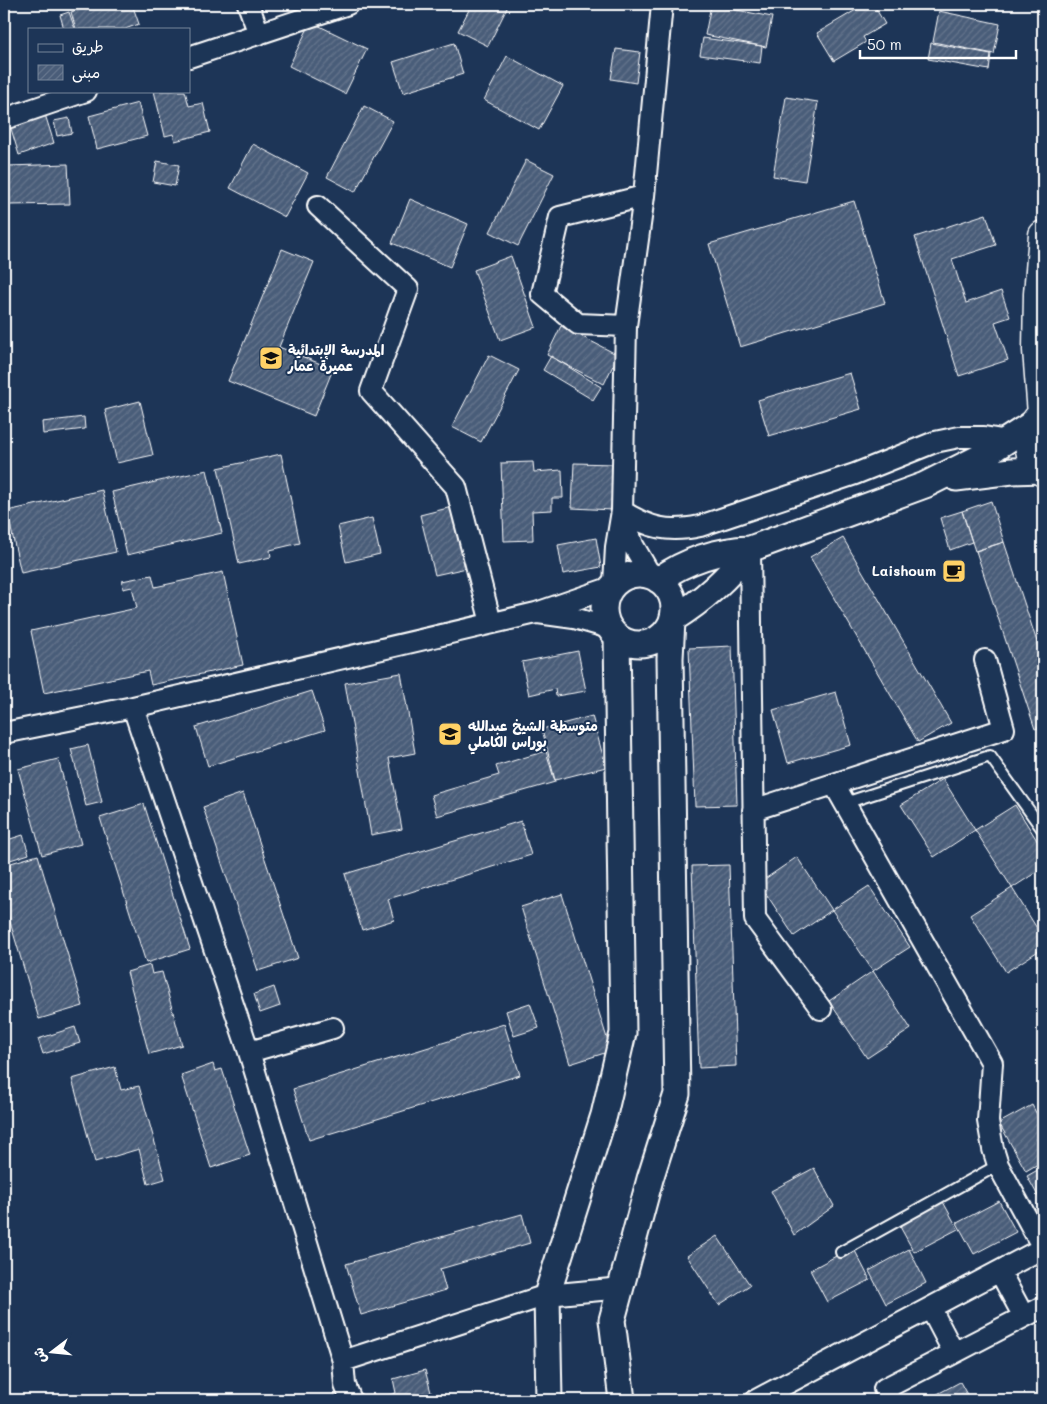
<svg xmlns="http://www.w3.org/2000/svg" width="1047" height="1404" viewBox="0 0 1047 1404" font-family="Mali,'Playpen Sans Arabic',sans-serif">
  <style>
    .building { fill: url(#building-hatch); stroke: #fff }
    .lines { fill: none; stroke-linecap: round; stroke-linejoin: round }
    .service-casing { stroke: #fff; stroke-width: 14 }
    .minor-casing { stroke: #fff; stroke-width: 24 }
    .tertiary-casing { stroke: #fff; stroke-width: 29 }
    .trunk-casing { stroke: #fff; stroke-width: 31 }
    .service { stroke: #1d3557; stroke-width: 10 }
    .minor { stroke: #1d3557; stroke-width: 20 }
    .tertiary { stroke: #1d3557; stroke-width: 25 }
    .trunk { stroke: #1d3557; stroke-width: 28 }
    .labels { text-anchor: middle; stroke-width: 4; stroke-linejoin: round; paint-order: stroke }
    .poi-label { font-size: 14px; font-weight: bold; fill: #fff; stroke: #1d3557; text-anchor: start }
  </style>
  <defs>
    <pattern id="building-hatch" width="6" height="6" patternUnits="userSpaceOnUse" patternTransform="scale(1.25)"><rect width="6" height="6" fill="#4a5d79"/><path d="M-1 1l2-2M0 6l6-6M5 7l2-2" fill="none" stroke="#65758d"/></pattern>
  </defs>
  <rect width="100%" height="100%" fill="#1d3557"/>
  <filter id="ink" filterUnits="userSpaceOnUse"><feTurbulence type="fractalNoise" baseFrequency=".02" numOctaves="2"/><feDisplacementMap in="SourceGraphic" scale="10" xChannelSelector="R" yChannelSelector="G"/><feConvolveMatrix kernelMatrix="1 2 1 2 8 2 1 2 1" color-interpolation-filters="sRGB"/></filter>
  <g filter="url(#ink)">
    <!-- building -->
    <path class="building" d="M96 4H132L139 24 125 29H76L71 12Z
      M472 4H509L488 46 458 31Z
      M866 4H873L885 24 863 37 866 42 834 61 817 33Z
      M711 5 772 17 766 47 705 35Z
      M939 11 1000 24 994 54 933 42Z
      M69 12 75 29H64L60 15Z
      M311 22 367 49 345 94 289 66Z
      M703 38 762 46 760 63 700 55Z
      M454 43 463 74 403 93 393 62Z
      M931 43 991 54 989 70 928 59Z
      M616 49 640 52 636 83 611 79Z
      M507 56 563 86 539 130 484 100Z
      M154 91H185L189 106 203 103 210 132 175 141 173 134 165 136Z
      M786 97 818 102 805 181 773 176Z
      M138 103 147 136 97 149 89 116Z
      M364 106 393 121 355 192 327 177Z
      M43 108 54 143 19 155 8 119Z
      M69 118 72 133 57 136 54 121Z
      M253 144 308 173 285 217 230 188Z
      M526 160 554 174 518 246 490 232Z
      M157 161 179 165 175 186 153 182Z
      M68 164 70 204 9 205 8 166Z
      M410 199 468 224 450 267 392 243Z
      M854 201 885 303 740 347 709 244Z
      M986 214 996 245 952 259 966 303 1001 291 1010 317 995 322 1008 360 959 376 915 237Z
      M282 249 314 262 279 347 333 369 314 416 228 381Z
      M511 256 536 327 500 340 474 270Z
      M561 326 618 355 604 384 547 355Z
      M489 355 519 370 481 442 452 427Z
      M551 356 601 387 593 400 543 370Z
      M850 373 861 409 769 436 758 400Z
      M140 401 153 455 117 463 105 410Z
      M84 417 85 429 43 434 42 422Z
      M281 454 300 543 270 550 271 557 239 564 218 468Z
      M533 462 534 472 562 470 563 498H552V510L532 511 533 540 504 541 501 463Z
      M574 463 614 464 612 510 572 508Z
      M207 470 222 533 127 555 112 492Z
      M102 490 116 552 21 573 7 511Z
      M991 501 1004 542 975 551 962 511Z
      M456 506 471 567 435 575 420 515Z
      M962 511 972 542 950 550 940 518Z
      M372 518 380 554 346 562 338 526Z
      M596 538 601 567 563 574 558 545Z
      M843 538 951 723 918 742 810 557Z
      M1004 542 1043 660V726L1035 729 976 551Z
      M223 572 243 665 151 685 148 671 44 693 31 631 137 608 132 587 123 589 122 581 152 575 155 587Z
      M732 646 737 805 695 806 689 648Z
      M578 651 586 691 556 696 555 689 529 695 522 662Z
      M401 673 415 753 389 758 402 829 371 835 345 683Z
      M312 691 325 730 208 766 196 727Z
      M836 692 851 745 788 763 773 710Z
      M592 716 606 767 555 780 542 729Z
      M88 745 102 802 86 806 71 749Z
      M546 751 555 782 437 816 431 795 499 775 496 766Z
      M58 759 81 844 42 855 18 769Z
      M943 779 975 830 934 857 901 805Z
      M243 793 298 958 258 971 203 807Z
      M144 804 190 949 146 963 100 818Z
      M1015 805 1043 850V868L1012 888 975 830Z
      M521 821 531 855 388 899 394 920 362 930 345 874Z
      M23 835 29 854 4 862V841Z
      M38 855 83 1006 39 1019 4 902V865Z
      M797 857 832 910 794 936 759 883Z
      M729 865 736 1066 699 1068 692 866Z
      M869 886 910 947 873 971 832 910Z
      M1012 888 1043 938V948L1006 972 970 915Z
      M562 894 611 1051 570 1064 521 907Z
      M150 965 152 974 162 972 182 1045 149 1054 127 972Z
      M873 971 911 1029 867 1058 829 1001Z
      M274 987 280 1006 260 1013 254 994Z
      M530 1003 539 1028 514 1036 506 1011Z
      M504 1024 520 1075 309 1140 293 1089Z
      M75 1027 80 1043 43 1054 38 1039Z
      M213 1064 215 1071 222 1069 250 1155 211 1168 181 1075Z
      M115 1067 121 1090 139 1086 165 1179 148 1184 139 1149 95 1162 72 1079Z
      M1032 1105 1043 1126V1161L1026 1171 999 1123Z
      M1043 1167V1205L1027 1176Z
      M814 1168 834 1206 794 1235 771 1191Z
      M942 1200 958 1229 914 1252 898 1223Z
      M999 1201 1016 1232 974 1254 957 1223Z
      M522 1214 530 1243 440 1269 446 1290 361 1315 346 1264Z
      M717 1236 750 1285 719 1305 687 1256Z
      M853 1247 870 1280 827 1302 810 1270Z
      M909 1249 926 1283 886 1304 869 1271Z
      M425 1370 433 1400H384L383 1397 396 1393 393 1379Z
      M960 1382 970 1400H929L928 1399Z"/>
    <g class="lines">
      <!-- service casing -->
      <g class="service-casing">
        <path id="service" d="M845 803 990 756 1043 830
          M841 1252 998 1165"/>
      </g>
      <!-- minor casing -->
      <g class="minor-casing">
        <path id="minor" d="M248 4 259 34
          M189 57 348 4
          M4 119 86 91
          M318 206 408 289 371 391 456 487 491 623
          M626 326 578 324 542 294 560 217 644 196
          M622 511C649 528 668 533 700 526L855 474 935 442 959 437H984L1008 441
          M623 515 633 545 651 576
          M750 549 755 919 821 1009
          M614 584 616 547 622 511 626 326 644 196 662 4
          M538 613 574 618 609 628
          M133 707 249 1052 343 1361 547 1295 622 1288
          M4 733 133 707 536 613 612 587
          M834 784 992 1063 988 1121 993 1149 998 1165 1043 1248
          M753 810 1004 729 985 660
          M249 1052 333 1028
          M1000 1272 1024 1317
          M931 1309 954 1353 1043 1307
          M343 1361 345 1385 351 1400
          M756 1400 1043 1248
          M890 1400 884 1389 954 1353"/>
      </g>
      <!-- tertiary casing -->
      <g class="tertiary-casing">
        <path id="tertiary" d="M956 478 1012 471 1042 470
          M604 609a35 35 0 1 1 70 0a35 35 0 1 1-70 0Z
          M658 580C687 560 716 550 750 549L925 485 981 457 1035 422
          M673 619C704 600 728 578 750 549
          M549 1400 547 1295 604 1115 623 1033 617 636
          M622 1400 612 1320 650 1179 677 1094 670 658 672 621"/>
      </g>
      <!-- trunk casing -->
      <g class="trunk-casing">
        <path id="trunk" d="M1043 413C1024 430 1025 455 1043 472
          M1042 414 1037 350 1038 294 1043 235"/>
      </g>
      <!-- service -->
      <use href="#service" class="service"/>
      <!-- minor -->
      <use href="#minor" class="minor"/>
      <!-- tertiary -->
      <use href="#tertiary" class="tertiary"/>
      <!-- trunk -->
      <use href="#trunk" class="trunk"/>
    </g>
  </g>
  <!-- icons -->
  <defs>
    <g id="school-square" transform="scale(1.25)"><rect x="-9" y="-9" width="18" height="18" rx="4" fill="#ffd166" stroke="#1d3557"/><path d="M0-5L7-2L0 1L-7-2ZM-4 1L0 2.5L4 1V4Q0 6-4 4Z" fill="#111"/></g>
    <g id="cafe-square" transform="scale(1.25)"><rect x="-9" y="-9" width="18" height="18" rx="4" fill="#ffd166" stroke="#1d3557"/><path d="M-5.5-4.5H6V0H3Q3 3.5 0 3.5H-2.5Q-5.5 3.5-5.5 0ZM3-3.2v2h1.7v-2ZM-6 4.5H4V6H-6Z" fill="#111"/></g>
  </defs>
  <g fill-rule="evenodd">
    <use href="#school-square" x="271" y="358"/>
    <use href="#cafe-square" x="954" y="571"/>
    <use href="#school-square" x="450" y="734"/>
  </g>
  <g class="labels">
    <!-- poi labels -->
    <g class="poi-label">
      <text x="288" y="355">المدرسة الإبتدائية<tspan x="288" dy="16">عميرة عمار</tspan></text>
      <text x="936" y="576" text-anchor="end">Laishoum</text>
      <text x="468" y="731">متوسطة الشيخ عبدالله<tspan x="468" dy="16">بوراس الكاملي</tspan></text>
    </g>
  </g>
  <!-- margin -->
  <rect width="1047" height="1404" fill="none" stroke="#1d3557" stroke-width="20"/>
  <rect x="10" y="10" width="1027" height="1384" fill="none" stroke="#fff" stroke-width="2" filter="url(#ink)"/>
  <!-- legend -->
  <rect x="28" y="28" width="162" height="65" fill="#1d3557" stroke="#77869a"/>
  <rect x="38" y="44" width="25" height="8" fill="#1d3557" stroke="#77869a"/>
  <text x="72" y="52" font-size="15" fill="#ffffff">طريق</text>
  <rect x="38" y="65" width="25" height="15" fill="url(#building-hatch)" stroke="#77869a"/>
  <text x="72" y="78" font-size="15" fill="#ffffff">مبنى</text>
  <!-- north arrow -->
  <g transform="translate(52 1352) rotate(254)" stroke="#1d3557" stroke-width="4" paint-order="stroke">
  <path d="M0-4L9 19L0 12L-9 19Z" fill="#ffffff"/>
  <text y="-8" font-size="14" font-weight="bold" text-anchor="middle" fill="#ffffff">ش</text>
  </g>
  <!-- scale -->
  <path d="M860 50v8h156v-8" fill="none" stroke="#ffffff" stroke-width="2.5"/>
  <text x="867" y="50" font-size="15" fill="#ffffff" stroke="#1d3557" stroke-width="4" paint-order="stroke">50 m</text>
</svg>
